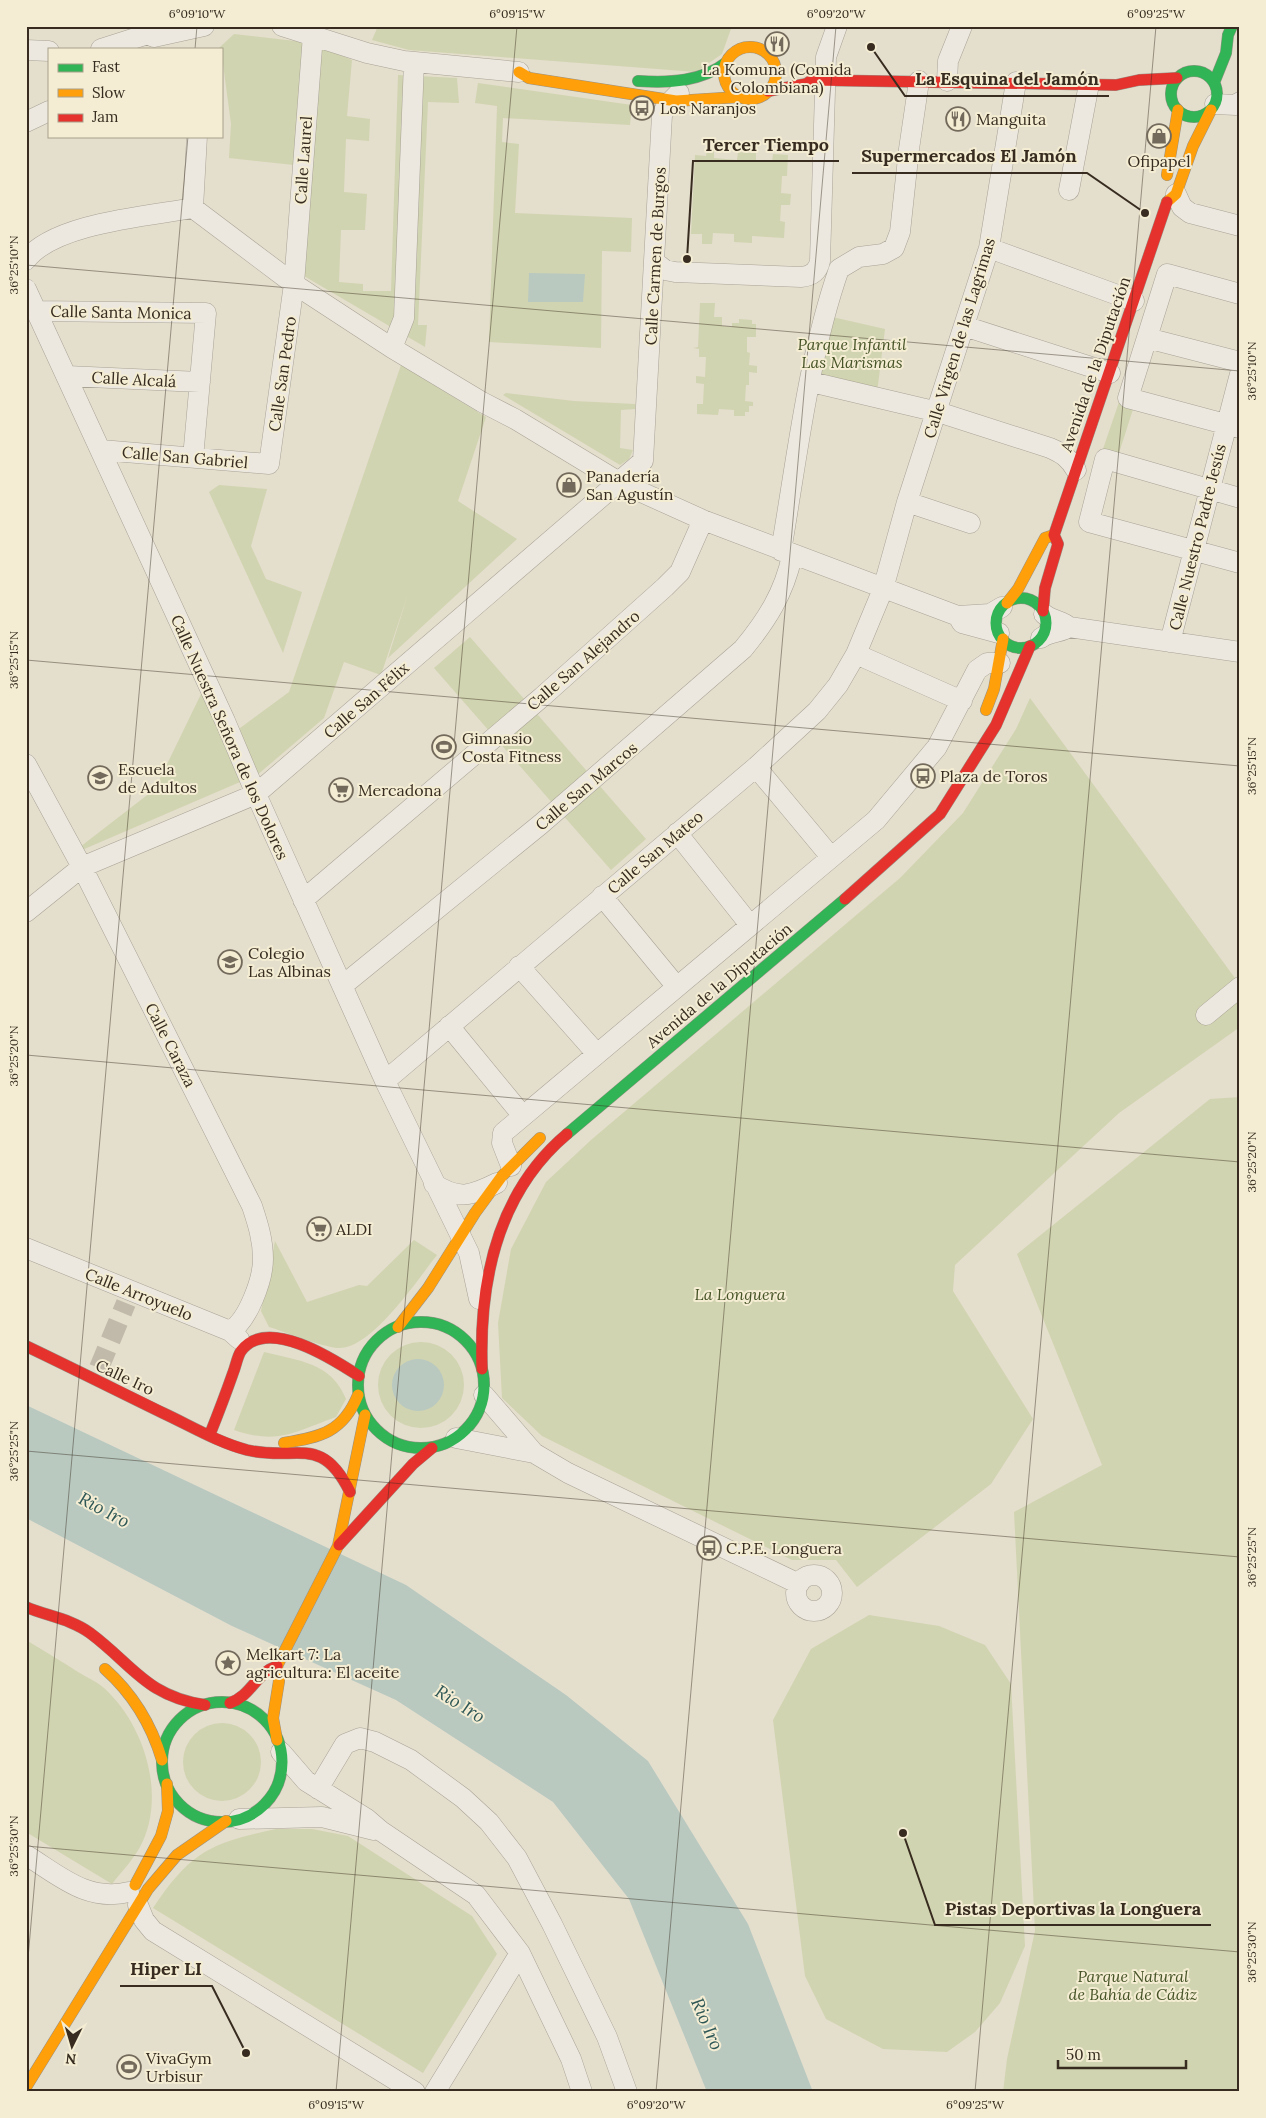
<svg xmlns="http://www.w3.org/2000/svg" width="1266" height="2118" viewBox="0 0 1266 2118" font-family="Lora,serif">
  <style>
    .green { fill: #d1d4b0 }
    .water { fill: #b9c9c0 }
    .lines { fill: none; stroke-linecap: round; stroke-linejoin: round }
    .street-tunnel { stroke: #c1baaa; stroke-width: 20; stroke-dasharray: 20 10; stroke-linecap: butt }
    .street-casing { stroke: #a9a396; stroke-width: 21 }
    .fast-casing { stroke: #999286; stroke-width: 12 }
    .slow-casing { stroke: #999286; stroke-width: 12 }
    .jam-casing { stroke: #999286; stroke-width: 12 }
    .street { stroke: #ece8df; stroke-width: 20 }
    .fast { stroke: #30b455; stroke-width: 11 }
    .slow { stroke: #ff9f0a; stroke-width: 11 }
    .jam { stroke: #e5322d; stroke-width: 11 }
    .ticks { fill: none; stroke: #372c1f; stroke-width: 1; stroke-opacity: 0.45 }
    .labels { text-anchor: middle; stroke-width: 4; stroke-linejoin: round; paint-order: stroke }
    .poi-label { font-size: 16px; fill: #372c1f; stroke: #f4edd3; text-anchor: start }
    .street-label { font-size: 16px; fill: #372c1f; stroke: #f4edd3 }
    .park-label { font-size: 16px; font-style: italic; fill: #465326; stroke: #f4edd3 }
    .water-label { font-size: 18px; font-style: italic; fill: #2e5756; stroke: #f4edd3 }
    .leader { fill: none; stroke: #372c1f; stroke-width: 2 }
    .callout-dot { fill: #372c1f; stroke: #f4edd3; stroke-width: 2 }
    .callout-label { font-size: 18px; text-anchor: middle; font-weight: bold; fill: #372c1f; stroke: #f4edd3; stroke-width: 4; stroke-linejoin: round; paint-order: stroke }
    .neatline { fill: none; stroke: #372c1f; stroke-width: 2 }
    .ticks-label { font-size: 12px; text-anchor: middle; fill: #372c1f }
  </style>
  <rect width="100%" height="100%" fill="#e4decd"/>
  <!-- green -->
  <path class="green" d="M378 26H732L722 54 696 72 409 50 372 40Z
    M234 34 312 43 352 60 347 116 370 119 369 141 346 139 344 192 367 194 365 230H341L339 282 363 284V291H391L398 75 457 78 459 103 428 102 418 325H427L425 347 287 266 294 165 229 158 231 124 221 49 219 48Z
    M478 83 632 105 630 125 503 118 502 142 519 144 515 213 632 218 631 252 602 251 601 348 489 342 497 106 475 103Z
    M707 149H714V158L737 160 738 152 756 153V161L772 162 773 154 788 155 787 176H782L781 193 791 194 790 205H781L780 221 785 222 784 238 752 236V243L734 242V234L713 233 712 244H702V234H691L695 155 706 156Z
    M700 303H715L714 317H722V326L732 327V323H739V319L752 320V324H756V337H747V352L750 353 749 365 757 366V373L749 372V385H746L745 401 753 402V406H749V412H745V416H734V410L719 409 718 415 697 414V404H703L704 384 696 383V376L705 377 706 357H699V349L693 348 698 347Z
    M828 316 885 329 877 393 816 383Z
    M401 365 486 417 458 501 517 539 388 658 408 594 381 675 344 662 324 718 256 776 236 731 289 692Z
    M506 393 574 401 635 404V409L621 410 620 448 633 450 629 459 620 465 503 395Z
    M1120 399 1135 403 1119 453 1103 449Z
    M219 485 267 489 251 546 266 579 302 592 283 653 209 492Z
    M470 637 646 839 611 870 434 668Z
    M202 692 240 782 82 850 80 847 155 789Z
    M1030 698 1232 974 1240 985V1027L1119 1113 955 1265 953 1291 1033 1419 991 1484 857 1587 836 1560H792L542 1436 502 1398 498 1323 511 1249 546 1182 591 1140 900 878 963 813 1016 729Z
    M1240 1097V2092H1003L1007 2059 1035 1931 1014 1512 1102 1465 1017 1254 1210 1099Z
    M414 1240 437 1255C418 1279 371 1350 338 1348 322 1347 286 1332 269 1327L261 1311 275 1241 307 1302 359 1285 367 1286Z
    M378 1385a43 43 0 1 1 86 0a43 43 0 1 1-86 0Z
    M264 1352C299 1361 331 1362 346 1399L336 1417C294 1432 278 1445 234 1430Z
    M869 1615 939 1626 985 1645 1011 1684 1025 1946 1000 2003 975 2032 947 2052 883 2049 826 2019 805 1976 773 1720 811 1649Z
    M26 1640C43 1650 61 1661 78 1672 86 1677 96 1681 104 1688 145 1725 167 1797 140 1847 133 1860 121 1872 112 1884L26 1832Z
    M183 1762a39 39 0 1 1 78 0a39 39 0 1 1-78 0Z
    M276 1829H312L348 1836 472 1916 497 1954 423 2073 153 1908C191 1851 211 1843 276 1829Z"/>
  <!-- water -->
  <path class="water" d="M529 273 585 274 583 302H528Z
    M392 1385a26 26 0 1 1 52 0a26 26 0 1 1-52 0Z
    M26 1405 406 1585 566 1695 648 1761 748 1924 813 2092H707L629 1899 553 1802 396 1700 232 1626 26 1518Z"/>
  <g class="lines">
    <!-- street-tunnel -->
    <path class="street-tunnel" d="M99 1368 126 1303"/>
    <!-- street casing -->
    <g class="street-casing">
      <path id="street" d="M282 26 367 53 404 61 519 72
        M101 49 148 34 154 37 204 26
        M26 50 49 51
        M947 81 948 61 962 26
        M1215 104 1236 105 1240 102
        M26 122 49 111
        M1069 190 1089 84
        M1176 194 1182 207 1190 213 1240 226
        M193 208 294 284 392 348 482 402 515 419 619 482 703 520 958 616 990 614 1002 607
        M193 208 197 136
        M989 248 1134 301
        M26 260C54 223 149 216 193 208
        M655 262 665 270 675 272 801 277C812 276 818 271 820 261L826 57 837 26
        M26 289 225 721 256 794 385 1081 469 1253 479 1299
        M1240 294 1167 274 1128 398 1240 428
        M36 311 206 313 193 458
        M964 326 1110 373
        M1147 338 1240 362
        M392 348 404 318 414 62
        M67 376 200 382
        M811 382 938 412 1050 448C1062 453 1069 458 1076 470
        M101 450 269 464 294 284 313 35
        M1240 498 1105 459 1089 522 1240 563
        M907 502 970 523
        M781 551C797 458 808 358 839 269L859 257 883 254 894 248 900 232 909 149 919 81
        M1044 614C1052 621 1062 620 1069 627L1240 652
        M958 616 962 623 999 633
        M1041 638C1050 631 1061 633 1069 627
        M1170 642 1240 374
        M856 654 962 701
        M26 764 82 867 252 1206C258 1224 263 1240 263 1259 263 1279 248 1321 230 1331
        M756 767 831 857
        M677 833 750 925
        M602 896 677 987
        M303 900 542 697 665 587 680 572 703 520
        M26 912 82 867 256 794 643 461 662 115 667 105 679 93
        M519 966 597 1054
        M342 986 541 824 743 649C767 620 784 593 792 556
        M1206 1015 1240 987
        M449 1026 523 1116
        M385 1081 756 767 817 711 838 685 856 654 883 589 907 502 989 248 1016 82
        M511 1166 502 1143 503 1133 876 820 937 747 977 670 987 663H1000
        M434 1184C459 1200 471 1196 497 1183
        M26 1248 230 1331 239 1339
        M484 1395 534 1453
        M456 1438 534 1453 568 1473 799 1584
        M796 1593a18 18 0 1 1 36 0a18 18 0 1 1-36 0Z
        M281 1752 306 1781 367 1819 381 1831 476 1895 520 1953 571 2059 582 2092
        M318 1789 345 1744 360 1738 375 1742 411 1760 463 1798 489 1822 517 1858 552 1924 607 2037 627 2092
        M239 1819 322 1817 374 1830
        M26 1855C60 1876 87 1902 129 1892
        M138 1905 144 1920 153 1931 415 2092
        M435 2092 520 1953"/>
    </g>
    <!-- fast casing -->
    <g class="fast-casing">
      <path id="fast" d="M1171 94a23 23 0 1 1 46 0a23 23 0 1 1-46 0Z
        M638 81C670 83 701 82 727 62
        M1214 83 1226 53 1228 35 1232 26
        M996 623a25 25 0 1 1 50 0a25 25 0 1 1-50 0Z
        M567 1134 845 899
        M358 1385a63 63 0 1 1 126 0a63 63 0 1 1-126 0Z
        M162 1762a60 60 0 1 1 120 0a60 60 0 1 1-120 0Z"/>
    </g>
    <!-- slow casing -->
    <g class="slow-casing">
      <path id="slow" d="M724 73a26 26 0 1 1 52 0a26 26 0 1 1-52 0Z
        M519 72 529 78 676 101 739 97
        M1167 175 1178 110
        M1167 202 1176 194 1193 146 1211 110
        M1007 603 1018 589 1045 538 1054 535
        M986 710 994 689 1003 639
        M398 1327 428 1288 475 1213 502 1176 540 1138
        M284 1443C321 1437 343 1432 358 1395
        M277 1666 338 1546 365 1415
        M277 1666 279 1681 273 1718 277 1740
        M105 1669C133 1694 151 1723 162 1760
        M135 1885 161 1836 168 1811 167 1784
        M26 2087 148 1889 177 1855 226 1821"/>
    </g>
    <!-- jam casing -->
    <g class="jam-casing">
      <path id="jam" d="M768 91 806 84 812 80 1116 85 1139 80 1177 78
        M1043 611 1045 588 1058 544 1054 535 1167 202
        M845 899 940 814 996 725 1030 646
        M26 1346C72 1368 118 1391 163 1413 191 1426 217 1442 247 1450 297 1462 321 1433 350 1492
        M482 1369C479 1281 497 1193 567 1134
        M210 1434C218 1414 226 1393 233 1373 236 1366 237 1357 241 1351 267 1316 333 1359 359 1376
        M339 1545 413 1464 432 1448
        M26 1607C47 1616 71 1619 90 1633 133 1665 146 1696 205 1705
        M230 1703C252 1695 255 1674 277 1666"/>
    </g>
    <!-- street -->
    <use href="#street" class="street"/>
    <!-- fast -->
    <use href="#fast" class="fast"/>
    <!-- slow -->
    <use href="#slow" class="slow"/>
    <!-- jam -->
    <use href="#jam" class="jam"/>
  </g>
  <!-- ticks -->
  <path class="ticks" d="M195 49 197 26M26 265 1240 371M26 660 1240 766M26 1055 1240 1162M26 1451 1240 1557M26 1846 1240 1952M26 1981 188 136M336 2092 517 26M656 2092 836 26M975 2092 1156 26"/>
  <!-- icons -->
  <defs>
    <g id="restaurant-ring" transform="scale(1.25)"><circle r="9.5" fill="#f4edd3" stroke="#746a5c" stroke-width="1.5"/><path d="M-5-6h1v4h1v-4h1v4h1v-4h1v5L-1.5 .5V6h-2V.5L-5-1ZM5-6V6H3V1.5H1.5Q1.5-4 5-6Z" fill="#746a5c"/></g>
    <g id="bus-ring" transform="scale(1.25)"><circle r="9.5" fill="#f4edd3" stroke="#746a5c" stroke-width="1.5"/><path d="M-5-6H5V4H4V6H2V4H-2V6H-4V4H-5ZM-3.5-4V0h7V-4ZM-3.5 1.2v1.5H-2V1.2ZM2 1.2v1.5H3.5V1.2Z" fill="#746a5c"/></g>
    <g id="shop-ring" transform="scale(1.25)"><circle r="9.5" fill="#f4edd3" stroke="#746a5c" stroke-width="1.5"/><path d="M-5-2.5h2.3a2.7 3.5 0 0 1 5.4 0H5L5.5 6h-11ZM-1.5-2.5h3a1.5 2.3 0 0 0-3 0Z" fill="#746a5c"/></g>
    <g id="stadium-ring" transform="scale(1.25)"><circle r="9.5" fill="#f4edd3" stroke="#746a5c" stroke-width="1.5"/><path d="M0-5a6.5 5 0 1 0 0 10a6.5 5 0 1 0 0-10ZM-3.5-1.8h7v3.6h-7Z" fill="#746a5c"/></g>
    <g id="school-ring" transform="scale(1.25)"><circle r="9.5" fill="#f4edd3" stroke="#746a5c" stroke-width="1.5"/><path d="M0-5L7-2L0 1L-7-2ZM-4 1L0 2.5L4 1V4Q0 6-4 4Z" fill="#746a5c"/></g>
    <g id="supermarket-ring" transform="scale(1.25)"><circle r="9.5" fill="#f4edd3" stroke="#746a5c" stroke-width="1.5"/><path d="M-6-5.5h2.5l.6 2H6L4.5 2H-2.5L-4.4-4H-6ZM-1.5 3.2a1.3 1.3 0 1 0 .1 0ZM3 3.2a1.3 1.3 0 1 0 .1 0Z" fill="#746a5c"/></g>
    <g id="sight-ring" transform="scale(1.25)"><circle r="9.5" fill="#f4edd3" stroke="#746a5c" stroke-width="1.5"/><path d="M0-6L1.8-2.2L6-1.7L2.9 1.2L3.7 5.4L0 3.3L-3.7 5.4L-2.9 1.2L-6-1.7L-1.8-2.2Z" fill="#746a5c"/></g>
  </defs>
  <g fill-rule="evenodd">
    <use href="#restaurant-ring" x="777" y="44"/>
    <use href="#bus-ring" x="642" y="108"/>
    <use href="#restaurant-ring" x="958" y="119"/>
    <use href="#shop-ring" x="1159" y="136"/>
    <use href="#shop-ring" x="569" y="485"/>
    <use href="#stadium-ring" x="444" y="747"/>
    <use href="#bus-ring" x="923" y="776"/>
    <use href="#school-ring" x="100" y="778"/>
    <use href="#supermarket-ring" x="341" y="790"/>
    <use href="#school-ring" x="230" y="962"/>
    <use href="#supermarket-ring" x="319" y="1229"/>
    <use href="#bus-ring" x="709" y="1548"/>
    <use href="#sight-ring" x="228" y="1663"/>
    <use href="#stadium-ring" x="129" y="2067"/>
  </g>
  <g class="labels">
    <!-- poi labels -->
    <g class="poi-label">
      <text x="777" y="75" text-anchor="middle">La Komuna (Comida<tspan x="777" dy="18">Colombiana)</tspan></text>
      <text x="660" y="114">Los Naranjos</text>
      <text x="976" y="125">Manguita</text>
      <text x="1159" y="167" text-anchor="middle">Ofipapel</text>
      <text x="586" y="482">Panadería<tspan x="586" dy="18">San Agustín</tspan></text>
      <text x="462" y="744">Gimnasio<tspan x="462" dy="18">Costa Fitness</tspan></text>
      <text x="118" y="775">Escuela<tspan x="118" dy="18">de Adultos</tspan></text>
      <text x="940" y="782">Plaza de Toros</text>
      <text x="358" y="796">Mercadona</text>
      <text x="248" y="959">Colegio<tspan x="248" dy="18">Las Albinas</tspan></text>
      <text x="336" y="1235">ALDI</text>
      <text x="726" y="1554">C.P.E. Longuera</text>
      <text x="246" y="1660">Melkart 7: La<tspan x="246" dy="18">agricultura: El aceite</tspan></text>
      <text x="146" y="2064">VivaGym<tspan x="146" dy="18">Urbisur</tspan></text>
    </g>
    <!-- street labels -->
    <g class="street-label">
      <text transform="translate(303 160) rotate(-86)" y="6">Calle Laurel</text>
      <text transform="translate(655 256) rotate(-87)" y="6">Calle Carmen de Burgos</text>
      <text transform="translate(121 312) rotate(1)" y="6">Calle Santa Monica</text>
      <text transform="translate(959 338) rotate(-73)" y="6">Calle Virgen de las Lagrimas</text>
      <text transform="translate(1095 364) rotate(-71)" y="6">Avenida de la Diputación</text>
      <text transform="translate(282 374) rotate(-82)" y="6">Calle San Pedro</text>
      <text transform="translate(134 379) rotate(3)" y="6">Calle Alcalá</text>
      <text transform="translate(185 457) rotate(5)" y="6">Calle San Gabriel</text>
      <text transform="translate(1197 537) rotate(-76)" y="6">Calle Nuestro Padre Jesús</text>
      <text transform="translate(583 660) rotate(-41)" y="6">Calle San Alejandro</text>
      <text transform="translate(366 700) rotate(-41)" y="6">Calle San Félix</text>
      <text transform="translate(230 737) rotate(66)" y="6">Calle Nuestra Señora de los Dolores</text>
      <text transform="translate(586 786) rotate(-40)" y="6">Calle San Marcos</text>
      <text transform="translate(655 852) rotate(-40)" y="6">Calle San Mateo</text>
      <text transform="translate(719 985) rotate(-40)" y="6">Avenida de la Diputación</text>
      <text transform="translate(171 1045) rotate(63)" y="6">Calle Caraza</text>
      <text transform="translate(139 1294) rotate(22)" y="6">Calle Arroyuelo</text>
      <text transform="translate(125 1377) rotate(25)" y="6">Calle Iro</text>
    </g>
    <!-- park labels -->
    <g class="park-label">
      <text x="852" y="350">Parque Infantil<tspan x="852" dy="18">Las Marismas</tspan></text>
      <text x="740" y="1300">La Longuera</text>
      <text x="1133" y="1982">Parque Natural<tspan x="1133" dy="18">de Bahía de Cádiz</tspan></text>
    </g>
    <!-- water labels -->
    <g class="water-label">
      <text transform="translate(104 1510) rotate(28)" y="6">Rio Iro</text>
      <text transform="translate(460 1704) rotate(32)" y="6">Rio Iro</text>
      <text transform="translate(707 2024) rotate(67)" y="6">Rio Iro</text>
    </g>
  </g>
  <!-- callouts -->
  <path class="leader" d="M871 47L905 96H1109M687 259L693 161H839M1145 213L1087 173H852M903 1833L935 1925H1211M246 2053L212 1986H120"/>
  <g class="callout-dot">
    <circle cx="871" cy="47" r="5"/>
    <circle cx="687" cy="259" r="5"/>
    <circle cx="1145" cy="213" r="5"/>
    <circle cx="903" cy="1833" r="5"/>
    <circle cx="246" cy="2053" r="5"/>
  </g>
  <g class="callout-label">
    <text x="1007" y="85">La Esquina del Jamón</text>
    <text x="766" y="151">Tercer Tiempo</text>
    <text x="969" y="162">Supermercados El Jamón</text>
    <text x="1073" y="1915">Pistas Deportivas la Longuera</text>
    <text x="166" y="1975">Hiper LI</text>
  </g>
  <!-- border -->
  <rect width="1266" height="2118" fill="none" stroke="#f4edd3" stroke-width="55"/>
  <!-- legend -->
  <rect x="48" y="48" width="175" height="90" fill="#f4edd3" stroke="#a8a08b"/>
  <rect x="58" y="64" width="25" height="8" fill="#30b455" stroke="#a8a08b"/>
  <text x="92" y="72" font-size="15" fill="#372c1f">Fast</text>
  <rect x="58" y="89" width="25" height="8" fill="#ff9f0a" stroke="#a8a08b"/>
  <text x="92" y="98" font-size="15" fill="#372c1f">Slow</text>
  <rect x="58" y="114" width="25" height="8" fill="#e5322d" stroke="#a8a08b"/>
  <text x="92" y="122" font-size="15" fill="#372c1f">Jam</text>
  <!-- north arrow -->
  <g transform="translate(72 2046) rotate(185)" stroke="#f4edd3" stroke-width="4" paint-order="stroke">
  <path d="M0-4L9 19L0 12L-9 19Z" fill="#372c1f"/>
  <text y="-8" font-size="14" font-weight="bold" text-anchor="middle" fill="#372c1f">N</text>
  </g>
  <!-- scale -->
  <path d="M1058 2060v8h128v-8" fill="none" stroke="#372c1f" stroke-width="2.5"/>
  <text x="1066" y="2060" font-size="15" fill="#372c1f" stroke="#f4edd3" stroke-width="4" paint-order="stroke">50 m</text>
  <rect x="28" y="28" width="1210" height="2062" class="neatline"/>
  <g class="ticks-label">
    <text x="197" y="18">6°09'10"W</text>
    <text x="517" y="18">6°09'15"W</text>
    <text x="836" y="18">6°09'20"W</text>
    <text x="1156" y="18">6°09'25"W</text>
    <text transform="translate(14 265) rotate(-90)" y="4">36°25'10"N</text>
    <text transform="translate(1252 371) rotate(-90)" y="4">36°25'10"N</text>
    <text transform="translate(14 660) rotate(-90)" y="4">36°25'15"N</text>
    <text transform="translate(1252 766) rotate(-90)" y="4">36°25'15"N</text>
    <text transform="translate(14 1056) rotate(-90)" y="4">36°25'20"N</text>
    <text transform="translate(1252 1162) rotate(-90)" y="4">36°25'20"N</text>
    <text transform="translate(14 1451) rotate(-90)" y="4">36°25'25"N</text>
    <text transform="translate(1252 1557) rotate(-90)" y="4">36°25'25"N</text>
    <text transform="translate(14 1846) rotate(-90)" y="4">36°25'30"N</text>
    <text transform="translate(1252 1952) rotate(-90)" y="4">36°25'30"N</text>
    <text x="336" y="2109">6°09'15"W</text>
    <text x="656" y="2109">6°09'20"W</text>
    <text x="975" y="2109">6°09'25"W</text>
  </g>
</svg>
